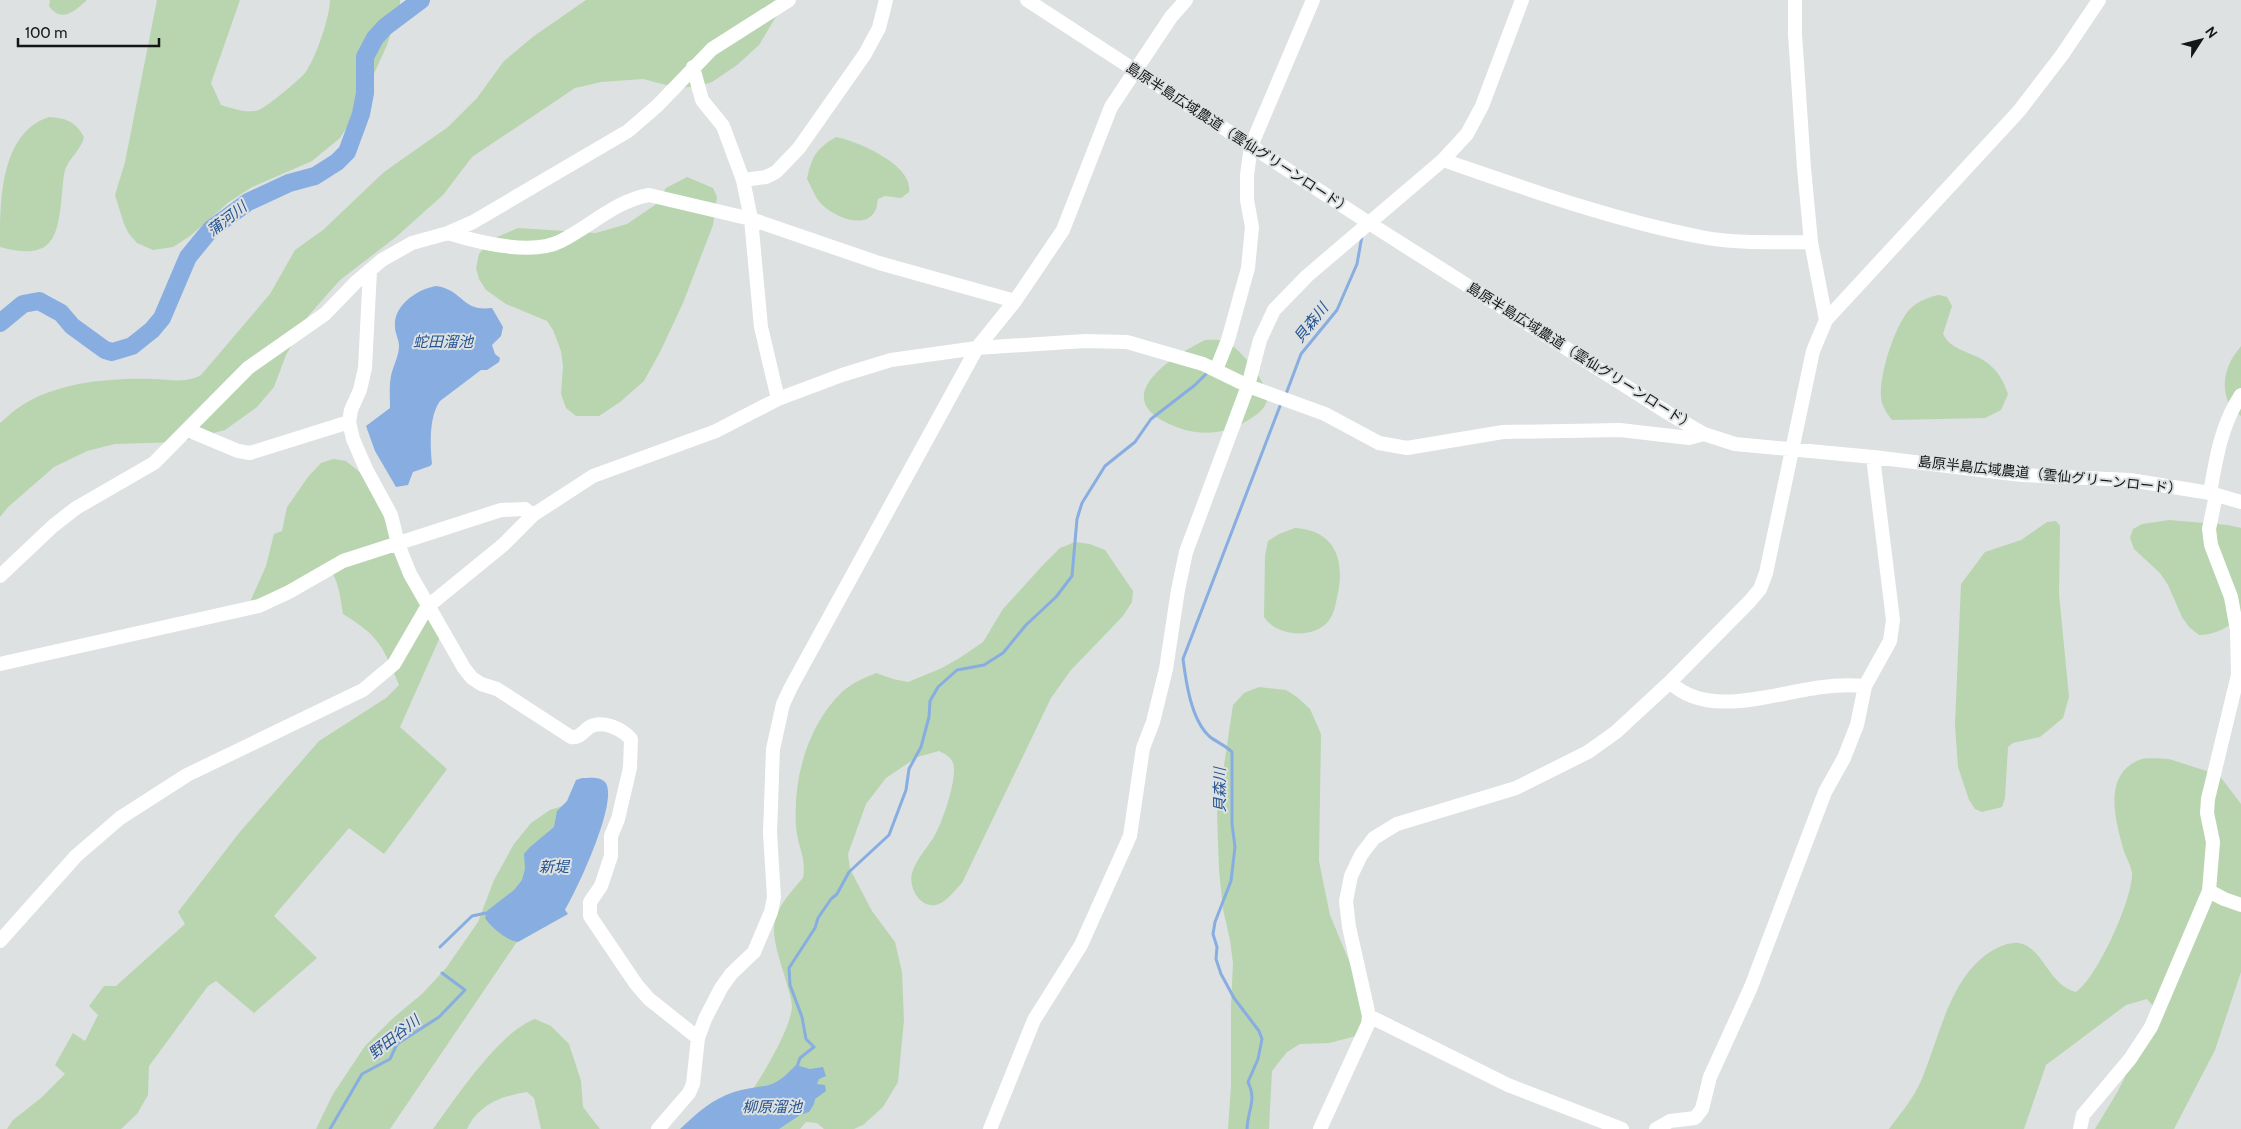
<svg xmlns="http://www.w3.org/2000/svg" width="2241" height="1129" viewBox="0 0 2241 1129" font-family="Cabin,'Noto Sans JP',sans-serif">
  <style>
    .green { fill: #b8d5af }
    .water { fill: #88ade1 }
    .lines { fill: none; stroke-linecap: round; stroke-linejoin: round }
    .stream { stroke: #88ade1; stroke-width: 3 }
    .river { stroke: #88ade1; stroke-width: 18 }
    .minor { stroke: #fff; stroke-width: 14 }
    .labels { text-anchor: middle; stroke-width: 4; stroke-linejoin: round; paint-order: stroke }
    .street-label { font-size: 14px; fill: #151717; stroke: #dde1e1 }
    .water-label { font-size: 15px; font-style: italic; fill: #255493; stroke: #dde1e1 }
  </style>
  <rect width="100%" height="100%" fill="#dde1e1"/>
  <!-- green -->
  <path class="green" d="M50 0H87C74 12 61 23 49 6Z
    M157 0H240L211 83 221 105C231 108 248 114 259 110 268 106 298 81 305 73 315 60 330 17 330 0H400V6L387 45 357 111 340 138 312 161 252 187 229 202 190 236 173 247 153 250 137 243 129 234 124 224 115 195 125 162Z
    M586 0H781L777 15 759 45 737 65 712 82 699 86 678 88 643 79 601 82 575 88 472 157 443 195 396 237 340 280 309 315 286 355 274 387 257 407 225 430 179 442 115 444 87 451 54 467 8 507 0 517V423C7 417 14 410 21 406 58 382 110 378 152 379 171 379 184 384 201 375L270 294 295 250 323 230 384 172 448 127 477 98 504 61 534 36Z
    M49 117C66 118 76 122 84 137 81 150 69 158 65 170 63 177 63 186 62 193 58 240 52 261 0 247 0 201 0 133 49 117Z
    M836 137C857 141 914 165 909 192L901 198 885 196 878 199C877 203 877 208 875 211 864 232 828 214 818 200 814 194 811 186 807 179 812 156 816 149 836 137Z
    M687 177 713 188 717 197 713 225 683 303 660 352 644 381 620 402 599 416H576L566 408 561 394 563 366 561 351 553 330 547 321 506 304 486 290 479 279 476 268 479 254 490 240 518 228 596 233 627 224 655 205 666 188Z
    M1939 295 1947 297 1952 306 1943 334C1956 360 1993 346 2008 394L2001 410 1985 418 1892 420C1888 415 1884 409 1882 403 1876 382 1895 323 1911 308 1919 301 1928 297 1939 295Z
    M1205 340C1212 340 1221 339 1227 342 1241 350 1269 383 1267 400 1266 407 1259 413 1253 417 1232 432 1207 437 1182 429 1104 403 1163 361 1205 340Z
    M2241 346V416C2223 406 2221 380 2230 363 2232 357 2237 352 2241 346Z
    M333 459 346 461 362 474 378 502 411 588 441 635 400 727 447 769 384 854 349 828 274 916 317 958 254 1013 216 981 208 986 149 1066 148 1095 137 1114 121 1129H7L13 1120 41 1098 65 1074 55 1065 73 1033 85 1041 98 1015 89 1006 104 986H116L185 924 178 912 239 833 319 741 386 698 399 685C383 646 379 636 343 614 340 596 339 581 328 566L284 590 250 602 266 566 274 534 282 531 287 507 308 477 321 463Z
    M2169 520 2228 525 2241 528V617C2228 627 2216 635 2199 635L2189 627 2182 617 2168 585 2160 573 2134 549 2130 538 2133 529 2142 524Z
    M2056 521 2060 526 2059 594 2069 697 2063 718 2040 737 2013 743 2008 747 2005 798 2002 807 1982 812 1975 809 1969 800 1958 767 1955 725 1961 584 1985 552 2021 540 2047 522Z
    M1295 528C1335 530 1346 561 1337 597 1336 602 1335 610 1332 615 1326 630 1307 635 1293 633 1280 631 1271 627 1264 617L1265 556 1268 541 1279 534Z
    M1075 542 1090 544 1105 550 1133 591 1132 602 1123 616 1071 670 1051 698 962 883C955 890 948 900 939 904 921 911 908 888 912 873 916 859 929 846 936 833 943 820 958 777 953 763 951 757 945 754 939 751L917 757 886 778 866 804 848 854 850 869 872 911 895 942 902 972 904 1020 898 1082 883 1107 863 1125 854 1129H824L817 1123 806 1122 800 1129H718C726 1121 735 1113 742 1105 757 1085 790 1032 792 1007 792 999 788 989 786 981 771 930 764 921 803 878 807 859 797 845 796 826 793 779 807 726 842 692 852 683 864 678 876 673L893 679 908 682 942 668 961 657 983 642 1003 609 1043 565 1060 548Z
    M1259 687 1286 690 1297 697 1310 709 1321 734 1319 861 1324 886 1330 915 1352 968 1377 1015 1360 1035 1329 1043 1300 1044 1287 1052 1272 1071 1269 1129H1228L1231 1086V1006L1233 963 1230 940 1223 909 1219 870 1217 813 1233 705 1244 693Z
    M2169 759 2219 775 2241 804V972L2215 1050 2174 1129H2095L2118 1091 2142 1042 2153 1006 2147 999 2126 1005 2046 1065 2024 1129H1889C1900 1114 1913 1099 1921 1081 1940 1037 1950 972 1997 948 2004 945 2012 942 2019 943 2044 948 2048 985 2076 992 2097 978 2133 899 2132 873 2131 865 2125 856 2123 848 2115 819 2103 775 2139 760 2147 757 2160 759 2169 759Z
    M569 804 527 927 390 1129H316L333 1094 365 1046 392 1019 423 993 446 968 478 922 494 880 514 844 531 823 550 810Z
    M535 1019 551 1026 569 1044 581 1081 583 1107 600 1129H541L534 1098 527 1092C502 1096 479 1104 467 1129H433C456 1098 499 1032 535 1019Z"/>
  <!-- water -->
  <path class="water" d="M436 286C464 290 461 312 492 308L503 327 501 336 492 345 495 354 500 358 499 362 487 370H481L440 401C429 416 430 446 432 464L430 466 413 472 408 485 396 487 375 451 366 426 390 408C390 397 389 386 391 376 393 366 399 356 399 346 399 340 395 333 395 327 393 305 418 289 436 286Z
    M582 778C589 778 599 776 605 782 620 799 576 892 565 910L568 914 518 942C507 941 491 927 485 918L487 911 514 890 522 880 525 869 524 854 530 847 554 827 557 811 567 801 576 780Z
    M796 1065 810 1069 823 1067 826 1076 819 1079 817 1084 825 1085 826 1091 815 1099 814 1104 809 1112 800 1115 779 1129H680C696 1114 712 1099 734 1092 746 1088 760 1088 772 1084 782 1080 789 1072 796 1065Z"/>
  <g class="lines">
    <!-- stream -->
    <path class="stream" d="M1286 394 1301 354 1337 310 1357 264 1362 236
      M440 947 472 916 486 913
      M797 1067 800 1058 814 1047 806 1039 802 1017 790 985 789 968 815 928 818 918 831 899 837 894 849 872 889 835 906 790 909 769 921 747 929 717 930 701 938 687 957 670 984 665 1003 653 1026 625 1056 597 1072 576 1077 519 1082 503 1105 466 1135 442 1151 419 1195 385 1209 371
      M330 1129 362 1074 390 1059 397 1044 439 1017 465 990 442 973
      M1247 1129C1248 1108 1257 1101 1248 1082L1258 1059 1262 1039 1259 1031 1234 998 1221 974 1216 959 1217 947 1213 934 1215 922 1231 881 1235 847 1232 824V752C1225 745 1216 742 1209 736 1191 719 1186 682 1183 659L1280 406"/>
    <!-- river -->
    <path class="river" d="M0 323 23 304 39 301 61 313 72 326 105 350 112 352 132 346 152 330 162 318 188 257 211 229 248 202 289 183 315 176 337 162 347 152 361 114 365 93V57L375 38 385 27 421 0"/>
    <!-- minor -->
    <path class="minor" d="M1027 0 1369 223 1668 413 1704 434 1735 444 1873 457 2022 475 2130 480 2210 493 2241 502
      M1795 0V34L1804 168 1811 242 1826 320
      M693 67 702 100 723 126 743 180 751 219 761 327 778 399
      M1443 160C1527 189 1613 220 1701 237 1737 244 1775 242 1811 242
      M743 180 766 177 776 172 799 148 865 54 879 28 886 0
      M448 233C477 242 532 256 561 241 591 226 615 201 649 195L751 219 879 263 1015 301
      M370 270 365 368 360 390 351 410 349 422 353 439 366 469 391 515 398 544 410 574 464 668 472 678 481 684 497 689 571 737C579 738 582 733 588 728 601 719 621 728 631 739L630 768 618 819 611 836V856L601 886 590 902V916L636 984 649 999 698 1038
      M1216 370 1228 340 1248 268 1252 227 1247 200V175L1251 146 1313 0
      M188 430 238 451 250 453 349 422
      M2210 493C2216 459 2221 425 2241 395
      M0 576 53 526 76 508 154 463 248 368 325 314 356 282 382 260 412 243 448 233 473 222 628 131 657 106 712 49 789 0
      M0 664 259 606 289 592 343 561 501 510 525 509 533 515
      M1670 682C1708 720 1777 692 1823 687 1837 685 1851 685 1865 686
      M2209 891 2224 899 2241 905
      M0 941 76 856 120 818 187 775 363 690 394 664 427 607 503 545 533 515 593 476 716 431 778 399 842 375 891 360 977 348 1085 341 1127 342 1203 364 1248 386 1325 414 1379 443 1407 448 1503 432 1620 430 1689 438 1704 434
      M1369 1016 1508 1085 1622 1129
      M658 1129 689 1093 693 1084 698 1038 705 1019 721 988 731 974 754 952 771 912 774 897 770 833 773 749 783 704 791 687 977 348 1015 301 1063 230 1111 107 1171 17 1186 0
      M990 1129 1034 1020 1081 945 1130 836 1143 748 1153 722 1166 669 1178 590 1186 552 1248 386 1260 340 1274 310 1307 276 1443 160 1467 134 1482 106 1522 0
      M1320 1129 1368 1024 1369 1016 1349 927 1346 901 1351 876 1361 855 1374 838 1397 824 1516 788 1588 752 1616 732 1670 682 1750 601 1760 589 1766 573 1813 351 1826 320 2019 111 2062 55 2099 0
      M1656 1129 1670 1121 1695 1118 1702 1109 1710 1077 1751 987 1825 792 1844 758 1857 725 1865 686 1890 641 1893 620 1873 457
      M2080 1129 2083 1115 2130 1059 2151 1027 2209 891 2213 842 2207 813 2208 799 2238 675 2237 630 2231 597 2211 545 2209 529 2216 495"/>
  </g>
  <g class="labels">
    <!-- street labels -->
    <g class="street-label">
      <text transform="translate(1239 138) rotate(33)" y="5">島原半島広域農道（雲仙グリーンロード）</text>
      <text transform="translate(1581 356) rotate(32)" y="5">島原半島広域農道（雲仙グリーンロード）</text>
      <text transform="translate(2050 475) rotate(6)" y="5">島原半島広域農道（雲仙グリーンロード）</text>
    </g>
    <!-- water labels -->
    <g class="water-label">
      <text transform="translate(227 219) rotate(-38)" y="5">蒲河川</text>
      <text transform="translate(1311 323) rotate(-52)" y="5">貝森川</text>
      <text x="443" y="347">蛇田溜池</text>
      <text transform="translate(1220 790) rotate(-90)" y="5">貝森川</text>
      <text x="554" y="872">新堤</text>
      <text transform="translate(394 1037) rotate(-38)" y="5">野田谷川</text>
      <text x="772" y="1112">柳原溜池</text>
    </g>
  </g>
  <!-- north arrow -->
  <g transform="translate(2201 40) rotate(54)" stroke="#dde1e1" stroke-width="4" paint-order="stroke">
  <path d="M0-4L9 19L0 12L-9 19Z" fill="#151717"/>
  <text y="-8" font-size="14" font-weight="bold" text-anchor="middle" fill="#151717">N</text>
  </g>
  <!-- scale -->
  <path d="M18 38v8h141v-8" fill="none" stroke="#151717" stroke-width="2.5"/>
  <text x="25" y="38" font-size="15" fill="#151717" stroke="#dde1e1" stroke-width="4" paint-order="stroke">100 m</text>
</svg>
